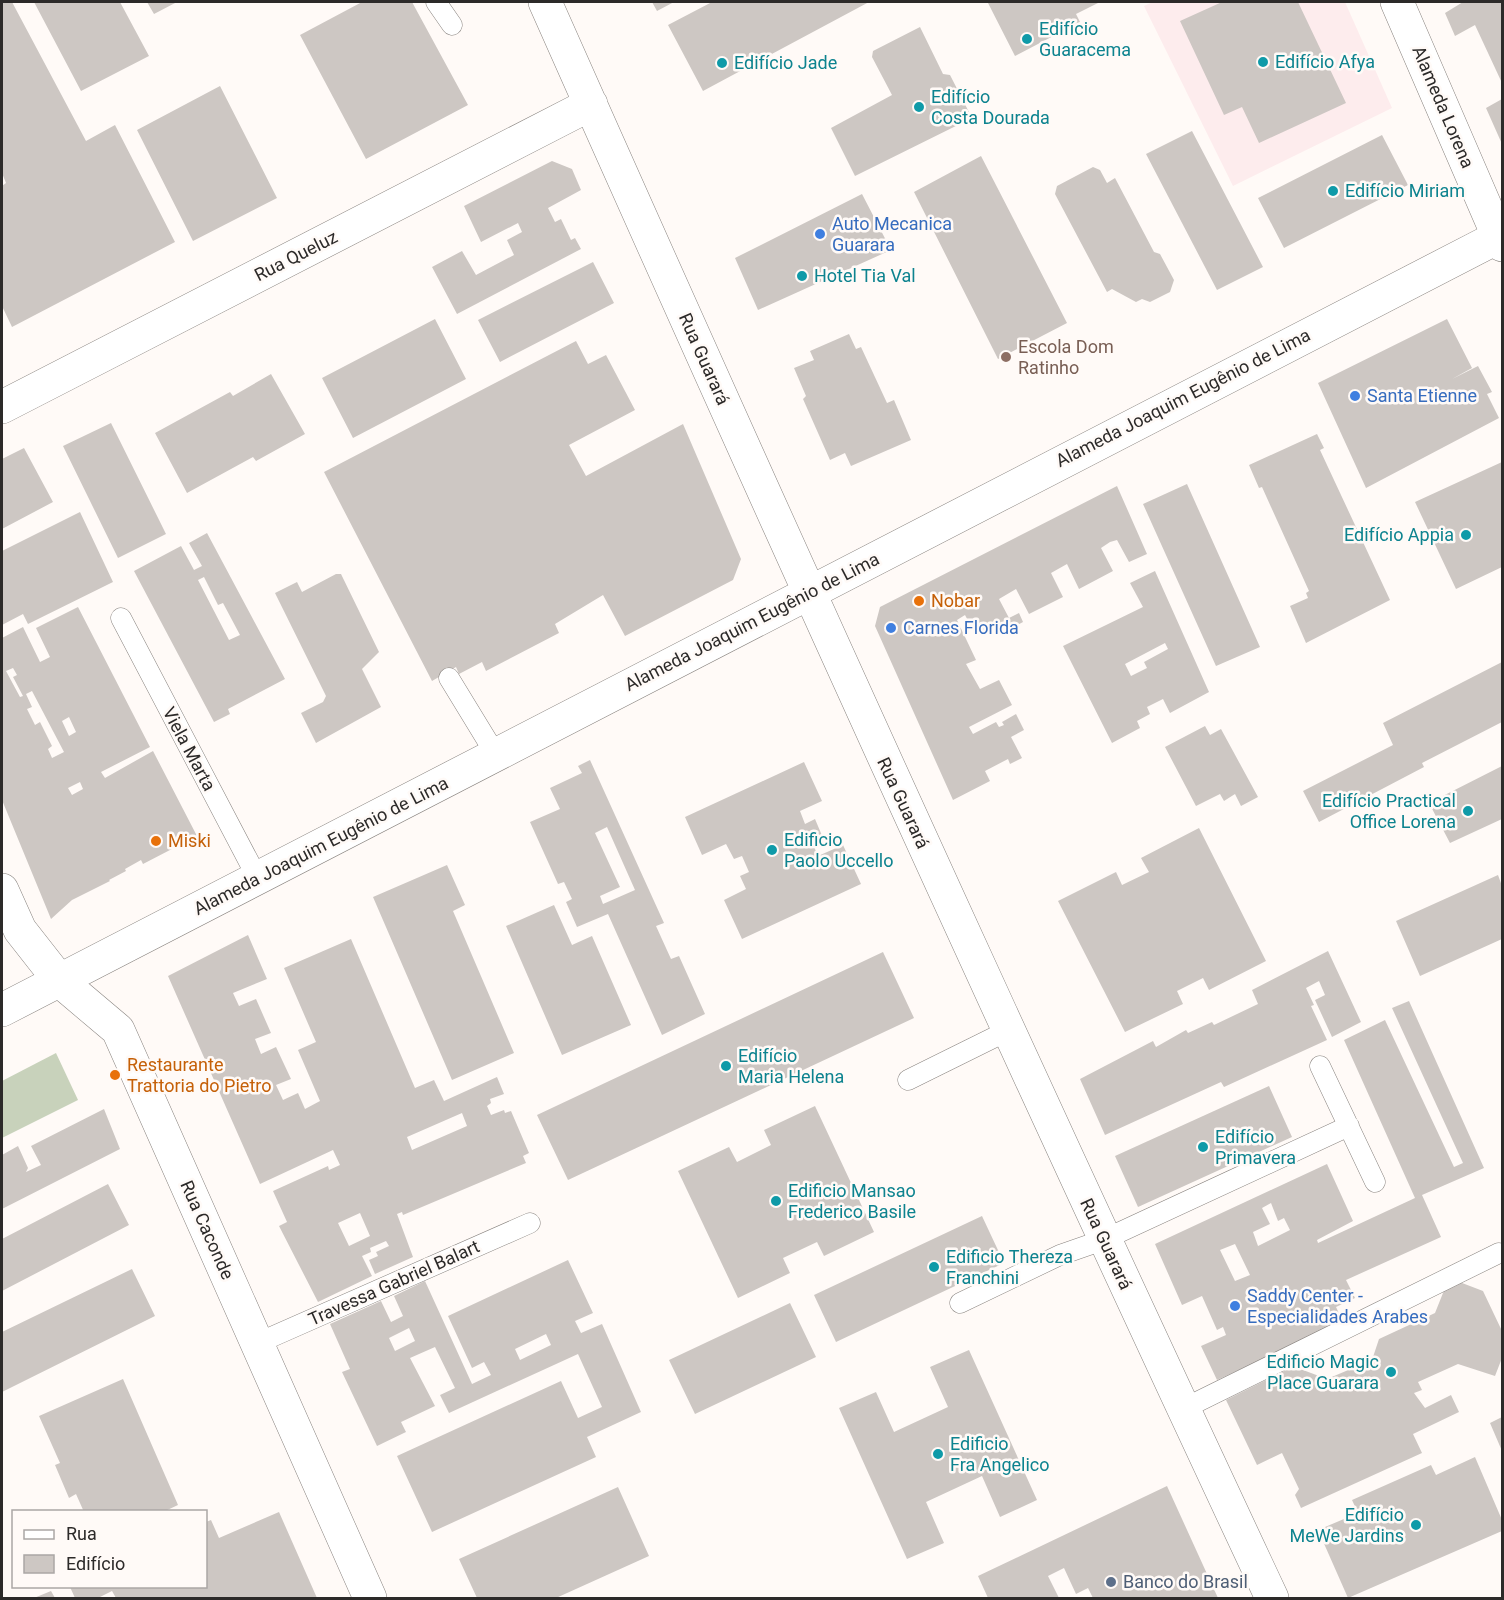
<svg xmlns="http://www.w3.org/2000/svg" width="1504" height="1600" viewBox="0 0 1504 1600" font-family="Roboto,sans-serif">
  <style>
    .commercial { fill: #fdeced }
    .green { fill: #c8d2bb }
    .building { fill: #cdc7c3; fill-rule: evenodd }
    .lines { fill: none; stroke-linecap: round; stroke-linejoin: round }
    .service-casing { stroke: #88837f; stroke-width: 21 }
    .minor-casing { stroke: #88837f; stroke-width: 34 }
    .service { stroke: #fff; stroke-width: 20 }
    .minor { stroke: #fff; stroke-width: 33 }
    .culture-dot { fill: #0f9aa8; stroke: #fffaf7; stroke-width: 2 }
    .shop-dot { fill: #3f7fe0; stroke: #fffaf7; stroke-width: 2 }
    .education-dot { fill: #8d6e63; stroke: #fffaf7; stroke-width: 2 }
    .food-dot { fill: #e8710a; stroke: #fffaf7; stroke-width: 2 }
    .service-dot { fill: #5c6f8a; stroke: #fffaf7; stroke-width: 2 }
    .labels { text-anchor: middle; stroke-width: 5; stroke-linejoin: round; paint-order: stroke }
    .culture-label { font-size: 18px; fill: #0d838f; stroke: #fffaf7; text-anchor: start }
    .street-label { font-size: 18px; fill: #2c2a29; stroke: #fffaf7 }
    .shop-label { font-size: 18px; fill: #366cbe; stroke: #fffaf7; text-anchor: start }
    .education-label { font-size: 18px; fill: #785e54; stroke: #fffaf7; text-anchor: start }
    .food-label { font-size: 18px; fill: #c56008; stroke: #fffaf7; text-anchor: start }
    .service-label { font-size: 18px; fill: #4e5e75; stroke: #fffaf7; text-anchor: start }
  </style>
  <rect width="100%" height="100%" fill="#fffaf7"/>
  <!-- commercial -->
  <path class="commercial" d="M1153 2H1345L1392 108 1233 186 1144 6Z"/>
  <!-- green -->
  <path class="green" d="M56 1053 78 1100 2 1138V1081Z"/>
  <!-- building -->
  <path class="building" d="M2 2H12L86 141 115 125 175 242 12 327 2 306V186L6 183 2 173Z
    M34 2H120L149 56 81 91Z
    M147 2H177L154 14Z
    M362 2H412L468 105 366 159 300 35Z
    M652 2H674L657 11Z
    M712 2H869L703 91 668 25Z
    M991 2H1100L1076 14 1080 22 1015 56 988 3Z
    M1222 2H1298L1346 103 1259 143 1242 107 1224 115 1180 21Z
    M1463 2H1502V83L1475 25 1455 36 1445 13Z
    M920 27 943 74 950 75 972 118 855 176 831 128 892 95 872 57 873 51Z
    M220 86 277 198 193 241 137 130Z
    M1502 99V144L1486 108Z
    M1192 131 1263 267 1217 290 1146 154Z
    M1382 135 1408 185 1284 248 1258 198Z
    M981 156 1067 323 998 359 914 192Z
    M552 161 572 169 581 190 548 208 555 222 561 219 571 240 575 238 581 249 457 314 432 267 462 251 476 275 514 255 507 240 522 232 518 223 481 242 464 206Z
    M1093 167 1100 170 1107 183 1115 178 1154 252 1160 254 1174 280 1170 292 1150 302 1142 299 1136 302 1112 289 1107 292 1055 194 1057 186Z
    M862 194 891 250 758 310 735 258Z
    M593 262 614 303 500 362 478 320Z
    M435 319 466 379 353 438 322 378Z
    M1447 319 1472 368 1452 379 1478 366 1492 392 1487 394 1499 418 1366 488 1318 383Z
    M849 334 856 349 861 347 887 403 894 400 911 440 851 466 845 453 830 460 803 399 806 396 794 368 814 360 810 351Z
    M576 341 588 364 606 355 635 410 569 445 586 476 683 424 741 559 733 580 625 636 603 595 555 624 559 633 486 671 482 662 459 674 456 667 432 681 324 472Z
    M271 374 305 434 256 461 253 457 187 493 155 433 230 392 233 396Z
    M111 423 166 534 118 558 63 446Z
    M1317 434 1324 448 1320 450 1390 600 1306 643 1290 606 1308 598 1306 593 1309 591 1262 487 1259 488 1249 465Z
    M24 448 53 502 2 529V459Z
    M1502 462V567L1456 589 1415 502Z
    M1187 484 1260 647 1216 666 1143 504Z
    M1117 486 1147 554 1129 562 1117 540 1110 542 1101 548 1113 571 1079 589 1067 564 1051 573 1063 597 1029 614 1016 589 999 599 1009 618 1019 613 1023 622 998 635 994 627 976 636 965 615 957 620 976 660 966 664 980 689 999 680 1012 705 969 727 973 734 996 722 999 727 1004 725 1002 722 1016 714 1024 730 1011 737 1022 758 1010 764 1008 759 985 771 990 781 953 800 875 626 880 607Z
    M80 512 113 582 28 624 23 614 2 625V551Z
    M207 533 285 679 228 709 230 714 214 722 134 571 181 546 194 570 202 566 189 543ZM204 577 218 605 223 603 240 635 229 640 198 580Z
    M1155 571 1209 692 1170 713 1163 699 1147 707 1150 714 1137 721 1140 728 1112 743 1063 646 1143 607 1130 583ZM1165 643 1168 649 1144 662 1147 668 1131 676 1125 664Z
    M336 574H341L379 652 362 669 381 707 316 743 301 713 323 702 326 696 275 593 297 582 302 592Z
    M78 607 150 747 101 772 105 778 153 751 197 836 143 864 141 860 125 869 126 871 109 880 110 881 72 900 51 919 2 800V638L23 627 40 662 50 657 36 628ZM13 668 17 675 13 677 23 696 20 697 6 671ZM32 691 64 752 52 758 48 749 52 746 40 722 35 725 27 709 32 707 26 694ZM69 717 76 732 69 736 62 721ZM80 782 83 789 72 795 68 788Z
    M1502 662V722L1422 763 1424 767 1319 822 1303 791 1393 745 1383 723Z
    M1205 726 1210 735 1221 729 1258 797 1241 806 1235 794 1224 801 1220 794 1196 806 1165 747Z
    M590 760 664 923 656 926 671 959 679 956 705 1014 662 1035 608 914 577 927 566 902 572 899 564 882 558 884 530 822 560 809 550 788 582 773 578 766ZM607 827 635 890 603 904 600 896 620 887 595 833Z
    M804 762 822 801 800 811 805 824 815 819 823 838 812 842 818 856 843 845 861 884 742 939 724 900 746 889 740 876 749 872 742 856 734 859 726 844 702 855 685 817Z
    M1502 766V819L1450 843 1429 803Z
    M1199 828 1266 961 1209 990 1203 978 1177 991 1183 1004 1125 1032 1058 901 1116 872 1122 885 1149 872 1141 858Z
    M447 865 465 905 453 911 514 1053 452 1080 373 897Z
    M1498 875 1502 886V939L1420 976 1396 921Z
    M554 905 572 945 592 936 631 1025 562 1055 506 926Z
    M248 935 267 979 233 993 239 1006 256 999 271 1033 255 1039 261 1054 276 1047 291 1079 276 1085 283 1100 298 1093 305 1109 320 1101 298 1050 316 1042 284 968 351 939 415 1088 434 1080 444 1101 497 1077 504 1094 490 1099 491 1103 487 1106 491 1115 504 1110 505 1113 511 1111 529 1153 523 1156 526 1163 403 1215 402 1212 397 1214 413 1257 375 1274 369 1260 378 1256 376 1252 389 1246 386 1241 370 1248 371 1252 362 1256 372 1276 318 1302 279 1226 287 1222 273 1191 328 1166 329 1170 340 1165 333 1150 260 1184 168 976ZM462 1113 467 1126 412 1150 407 1137ZM360 1213 370 1236 349 1246 338 1223Z
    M1328 951 1361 1022 1332 1037 1315 1000 1325 995 1319 981 1306 988 1314 1005 1311 1006 1327 1040 1224 1087 1221 1082 1105 1135 1080 1079 1153 1041 1156 1047 1186 1030 1188 1033 1212 1022 1214 1025 1258 1004 1252 990Z
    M883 952 914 1018 568 1180 537 1115Z
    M1409 1001 1484 1168 1422 1195 1441 1237 1346 1280 1355 1298 1336 1307 1343 1322 1217 1380 1201 1346 1226 1335 1223 1327 1217 1330 1202 1296 1182 1305 1155 1244 1327 1164 1353 1221 1317 1240 1318 1243 1415 1198 1344 1040 1385 1020 1454 1167 1463 1163 1392 1008ZM1271 1203 1278 1221 1284 1218 1290 1230 1258 1246 1253 1232 1270 1224 1262 1208ZM1235 1244 1250 1275 1235 1281 1220 1250Z
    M1269 1086 1292 1137 1138 1207 1115 1156Z
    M815 1106 874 1232 824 1256 817 1242 783 1258 790 1273 738 1298 678 1171 729 1147 737 1162 771 1145 764 1130Z
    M104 1109 120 1149 2 1209V1155L18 1146 28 1168 26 1172 41 1165 31 1146Z
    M108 1184 129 1225 2 1291V1239Z
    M982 1216 1004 1263 836 1342 814 1295Z
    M568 1260 593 1313 575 1321 581 1333 602 1324 641 1412 587 1437 596 1457 432 1532 397 1456 561 1381 578 1418 602 1407 578 1354 449 1413 440 1395 455 1388 435 1347 410 1358 435 1406 401 1422 406 1432 377 1446 342 1372 350 1369 330 1324 381 1301 391 1322 403 1316 394 1296 425 1281 472 1384 491 1375 484 1362 472 1368 448 1316ZM409 1328 415 1341 395 1351 389 1338ZM546 1334 551 1345 520 1360 515 1349Z
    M132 1269 155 1316 2 1392V1332Z
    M1449 1278 1483 1291 1502 1331V1358L1495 1376 1458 1364 1418 1382 1422 1390 1414 1393 1425 1408 1451 1395 1459 1412 1413 1434 1422 1453 1301 1508 1295 1495 1299 1489 1282 1453 1257 1465 1226 1400 1290 1368 1295 1367 1327 1379 1372 1360 1379 1339 1435 1313Z
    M790 1303 816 1357 695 1414 669 1360Z
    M969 1350 1037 1500 1000 1517 982 1476 926 1502 944 1543 907 1559 839 1408 876 1392 894 1432 948 1407 930 1367Z
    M123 1379 178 1505 163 1512H84L76 1494 69 1498 55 1465 60 1463 39 1416Z
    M1502 1417V1451L1490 1423Z
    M1475 1457 1502 1520V1531L1348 1598 1318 1530 1358 1513 1352 1500 1431 1465 1436 1475Z
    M1167 1486 1218 1598H1093L1088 1588 1076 1594 1064 1568 1048 1576 1059 1598H988L978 1576Z
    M618 1487 649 1556 556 1598H477L459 1559Z
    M279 1512 317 1598H116L112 1591 98 1598H75L70 1587H206V1522L211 1520 219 1538Z
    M51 1591 55 1598H34Z"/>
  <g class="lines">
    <!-- service casing -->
    <g class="service-casing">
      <path id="service" d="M436 2 452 25
        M121 618 258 879
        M449 678 496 755
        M1320 1066 1375 1182
        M908 1080 1007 1031
        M960 1303 1060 1255 1103 1240 1349 1126
        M258 1343 530 1223
        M1183 1409 1499 1253"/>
    </g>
    <!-- minor casing -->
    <g class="minor-casing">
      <path id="minor" d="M545 2C782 536 1024 1069 1272 1598
        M1397 2 1502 245
        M2 407 591 104
        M2 890 20 930 60 981 118 1030 370 1598
        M2 1010 1502 235"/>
    </g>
    <!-- service -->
    <use href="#service" class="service"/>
    <!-- minor -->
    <use href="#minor" class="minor"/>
  </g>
  <!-- markers -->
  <g class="culture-dot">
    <circle cx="1027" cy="39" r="6"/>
    <circle cx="1263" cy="62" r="6"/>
    <circle cx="722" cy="63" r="6"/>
    <circle cx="919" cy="107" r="6"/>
    <circle cx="1333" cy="191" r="6"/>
    <circle cx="802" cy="276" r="6"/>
    <circle cx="1466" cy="535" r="6"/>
    <circle cx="1468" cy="811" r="6"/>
    <circle cx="772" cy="850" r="6"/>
    <circle cx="726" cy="1066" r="6"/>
    <circle cx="1203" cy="1147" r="6"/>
    <circle cx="776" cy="1201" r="6"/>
    <circle cx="934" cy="1267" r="6"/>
    <circle cx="1391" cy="1372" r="6"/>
    <circle cx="938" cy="1454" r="6"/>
    <circle cx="1416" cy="1525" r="6"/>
  </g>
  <g class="shop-dot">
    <circle cx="820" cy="234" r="6"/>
    <circle cx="1355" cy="396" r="6"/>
    <circle cx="891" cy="628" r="6"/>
    <circle cx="1235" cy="1306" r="6"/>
  </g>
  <circle class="education-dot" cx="1006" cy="357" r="6"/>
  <g class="food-dot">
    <circle cx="919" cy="601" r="6"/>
    <circle cx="156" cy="841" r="6"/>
    <circle cx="115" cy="1075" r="6"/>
  </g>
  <circle class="service-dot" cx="1111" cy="1582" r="6"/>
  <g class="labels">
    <!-- culture labels -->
    <g class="culture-label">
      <text x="1039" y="35">Edifício<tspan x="1039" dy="21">Guaracema</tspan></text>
      <text x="1275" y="68">Edifício Afya</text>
      <text x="734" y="69">Edifício Jade</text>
      <text x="931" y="103">Edifício<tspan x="931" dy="21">Costa Dourada</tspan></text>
      <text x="1345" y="197">Edifício Miriam</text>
      <text x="814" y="282">Hotel Tia Val</text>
      <text x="1454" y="541" text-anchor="end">Edifício Appia</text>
      <text x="1456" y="807" text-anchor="end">Edifício Practical<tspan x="1456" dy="21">Office Lorena</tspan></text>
      <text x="784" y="846">Edificio<tspan x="784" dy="21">Paolo Uccello</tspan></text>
      <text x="738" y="1062">Edifício<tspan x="738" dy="21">Maria Helena</tspan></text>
      <text x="1215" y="1143">Edifício<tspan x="1215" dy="21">Primavera</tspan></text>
      <text x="788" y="1197">Edificio Mansao<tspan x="788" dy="21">Frederico Basile</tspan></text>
      <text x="946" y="1263">Edificio Thereza<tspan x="946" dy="21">Franchini</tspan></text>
      <text x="1379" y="1368" text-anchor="end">Edificio Magic<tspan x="1379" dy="21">Place Guarara</tspan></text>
      <text x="950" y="1450">Edificio<tspan x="950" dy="21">Fra Angelico</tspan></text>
      <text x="1404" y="1521" text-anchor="end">Edifício<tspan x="1404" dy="21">MeWe Jardins</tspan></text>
    </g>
    <!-- street labels -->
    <g class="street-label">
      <text transform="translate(1443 107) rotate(67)" y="6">Alameda Lorena</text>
      <text transform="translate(296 256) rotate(-27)" y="6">Rua Queluz</text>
      <text transform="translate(704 359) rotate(66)" y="6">Rua Guarará</text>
      <text transform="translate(1183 398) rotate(-27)" y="6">Alameda Joaquim Eugênio de Lima</text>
      <text transform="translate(752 622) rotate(-27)" y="6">Alameda Joaquim Eugênio de Lima</text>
      <text transform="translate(189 749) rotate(62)" y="6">Viela Marta</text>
      <text transform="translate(903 803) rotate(65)" y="6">Rua Guarará</text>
      <text transform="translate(321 846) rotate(-27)" y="6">Alameda Joaquim Eugênio de Lima</text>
      <text transform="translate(207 1230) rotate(66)" y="6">Rua Caconde</text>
      <text transform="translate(1106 1244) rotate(65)" y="6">Rua Guarará</text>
      <text transform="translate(394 1283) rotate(-24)" y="6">Travessa Gabriel Balart</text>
    </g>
    <!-- shop labels -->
    <g class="shop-label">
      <text x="832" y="230">Auto Mecanica<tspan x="832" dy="21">Guarara</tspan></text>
      <text x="1367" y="402">Santa Etienne</text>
      <text x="903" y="634">Carnes Florida</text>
      <text x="1247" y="1302">Saddy Center -<tspan x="1247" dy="21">Especialidades Arabes</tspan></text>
    </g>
    <!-- education labels -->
    <g class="education-label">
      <text x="1018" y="353">Escola Dom<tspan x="1018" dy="21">Ratinho</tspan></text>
    </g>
    <!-- food labels -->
    <g class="food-label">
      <text x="931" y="607">Nobar</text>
      <text x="168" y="847">Miski</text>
      <text x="127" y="1071">Restaurante<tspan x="127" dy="21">Trattoria do Pietro</tspan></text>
    </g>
    <!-- service labels -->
    <g class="service-label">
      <text x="1123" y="1588">Banco do Brasil</text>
    </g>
  </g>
  <!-- border -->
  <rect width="1504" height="1600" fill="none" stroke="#2c2a29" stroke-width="6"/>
  <!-- legend -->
  <rect x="12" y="1510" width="195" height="78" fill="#fffaf7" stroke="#aba7a5" stroke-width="1.5"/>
  <rect x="24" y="1530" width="30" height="9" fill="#ffffff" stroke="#aba7a5" stroke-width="1.5"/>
  <text x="66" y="1540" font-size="18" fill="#2c2a29">Rua</text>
  <rect x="24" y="1555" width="30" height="18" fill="#cdc7c3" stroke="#aba7a5" stroke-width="1.5"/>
  <text x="66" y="1570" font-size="18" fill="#2c2a29">Edifício</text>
</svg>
